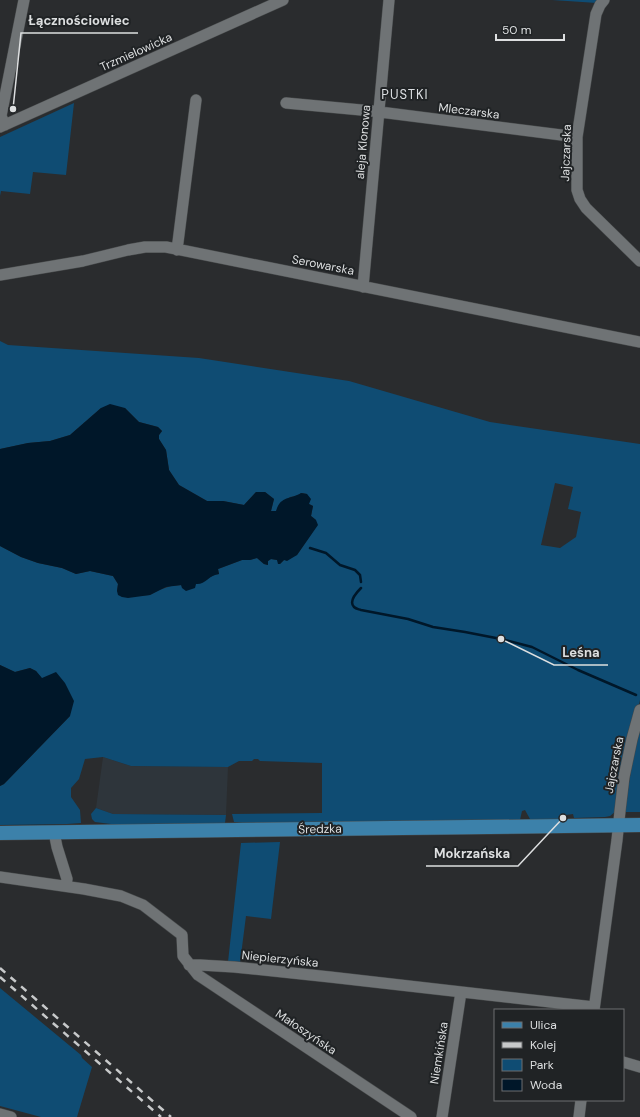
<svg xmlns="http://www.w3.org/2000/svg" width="640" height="1117" viewBox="0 0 640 1117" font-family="'DM Sans',sans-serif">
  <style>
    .built { fill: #2e353b }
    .green { fill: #0f4c73; fill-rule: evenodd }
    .water { fill: #001729 }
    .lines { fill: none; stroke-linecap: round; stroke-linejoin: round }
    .stream { stroke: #001729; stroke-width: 2.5 }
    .minor-casing { stroke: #474a4b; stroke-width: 12 }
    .major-casing { stroke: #474a4b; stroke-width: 15 }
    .minor { stroke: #6f7375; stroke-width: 11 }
    .major { stroke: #3c81aa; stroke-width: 14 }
    .rail { stroke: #c7c9ca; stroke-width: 2.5; stroke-dasharray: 7 7; stroke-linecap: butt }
    .labels { text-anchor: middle; stroke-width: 4; stroke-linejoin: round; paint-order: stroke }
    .street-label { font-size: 12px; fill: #dddfe0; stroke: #202325 }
    .neighbourhood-label { font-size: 13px; letter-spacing: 1px; fill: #dcdfe2; stroke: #202325 }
    .leader { fill: none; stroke: #dddfe0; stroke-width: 1.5 }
    .callout-dot { fill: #dddfe0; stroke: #202325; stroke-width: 1.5 }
    .callout-label { font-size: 13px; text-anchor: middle; font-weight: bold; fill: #dddfe0; stroke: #202325; stroke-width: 4; stroke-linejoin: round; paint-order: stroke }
  </style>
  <rect width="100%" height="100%" fill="#2a2c2e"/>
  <!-- built -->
  <path class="built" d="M103 757 131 766 228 767 226 815 113 814 96 808Z"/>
  <!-- green -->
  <path class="green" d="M552 0H599L597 3Z
    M74 103 66 175 33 172 30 194 1 191 0 196V137Z
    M0 341 8 345 199 358 349 381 490 422 640 444V700L616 811 610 816 605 817 574 818 573 814 566 815 565 819H530L525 810 522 811 520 820 304 823H242L234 822 232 814 322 813V763L260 761 258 759H254L252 761H239L228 767 131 766 103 757 85 759 79 779 71 788V797L80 810 81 823 67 824 0 825V786L4 784 70 716 36 671 30 668 15 672 0 665V546L21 557 38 563 62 568 76 574 90 571 113 576 118 584 117 591 122 597 150 595 159 590 171 586 195 584 214 575 219 574 218 569 242 560H250L257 558 264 564 268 565V561L271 559 277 560 280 564 284 560 297 555 312 533 316 520 311 516 313 506 309 504 307 494 302 493 296 496 290 497 276 511H271L274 499 265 492H256L244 505 223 501H207L179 485 169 470 166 450 159 439V435L162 431 158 427 139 422 125 408H101L70 435 50 441 28 443 0 449ZM555 483 573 487 568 509 581 512 576 537 560 548 541 545Z
    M640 730V812H625L632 762Z
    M96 808 113 814 226 815 225 823 195 824H111L95 822 92 819 91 814Z
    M280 842 271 919 246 916 240 963 228 962 241 843Z
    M0 988 81 1055 82 1058 92 1067 77 1117H41L0 1106Z"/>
  <!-- water -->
  <path class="water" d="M110 404 125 408 139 422 158 427 162 431 159 435V439L166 450 169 470 179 485 207 501H223L244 505 256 492H265L274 499 271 511H276C281 495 290 500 301 493L307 494 311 499 309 504 313 506 311 516 316 520 318 525 297 555 287 561 284 560 280 564H278L277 560 271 559 268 561V565L264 564 257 558 250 560H242L218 569 219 574C209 575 205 585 196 584L195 588 186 591 182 588 181 585 166 587 150 595 128 598 122 597 118 595 117 591 118 584 113 576 90 571 76 574 62 568 38 563 21 557 0 546V449L28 443 50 441 70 435 101 408Z
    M0 665 15 672 30 668 36 671 42 678 56 672 65 683 74 701 70 716 4 784 0 786Z"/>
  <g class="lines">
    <!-- stream -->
    <path class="stream" d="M310 548 326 553 340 565 355 570 360 575 361 582
      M361 588C357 592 348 601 354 607 356 609 358 609 361 610L408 619 433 627 465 632 501 639 532 647 578 670 636 695"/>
    <!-- minor casing -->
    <g class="minor-casing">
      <path id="minor" d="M604 0 600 5 596 14 577 137V190L580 199 586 208 640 261
        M286 103 372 111 577 137
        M5 125 1 116 24 0
        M0 127 283 0
        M177 250 196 100
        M0 275 83 261 128 250 145 247H166L640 342
        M363 287 389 0
        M54 832 57 847 67 879 66 886
        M0 877 84 889 121 896 143 905 182 935 183 956 198 975 411 1117
        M189 965H200L234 967 330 977 594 1007
        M594 1010 617 840 620 811 624 777 632 739 640 710
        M623 1062 640 1067
        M0 1114 11 1117
        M442 1117 461 992
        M579 1117 581 1100"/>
    </g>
    <!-- major casing -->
    <g class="major-casing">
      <path id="major" d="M0 833 640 825"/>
    </g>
    <!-- minor -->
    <use href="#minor" class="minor"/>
    <!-- major -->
    <use href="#major" class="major"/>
    <!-- rail -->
    <path class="rail" d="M0 968 171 1117
      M0 977 161 1117"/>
  </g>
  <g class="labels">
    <!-- street labels -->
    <g class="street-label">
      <text transform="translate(136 52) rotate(-24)" y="4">Trzmielowicka</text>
      <text transform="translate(469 111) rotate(7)" y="4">Mleczarska</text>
      <text transform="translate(363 142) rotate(-85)" y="4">aleja Klonowa</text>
      <text transform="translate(566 153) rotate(-88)" y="4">Jajczarska</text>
      <text transform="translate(323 265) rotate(11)" y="4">Serowarska</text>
      <text transform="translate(614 765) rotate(-79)" y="4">Jajczarska</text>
      <text transform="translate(320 829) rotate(-1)" y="4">Średzka</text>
      <text transform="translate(280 959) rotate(6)" y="4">Niepierzyńska</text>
      <text transform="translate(306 1032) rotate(34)" y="4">Małoszyńska</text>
      <text transform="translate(439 1053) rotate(-81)" y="4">Niemkińska</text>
    </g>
    <!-- neighbourhood labels -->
    <g class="neighbourhood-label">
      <text x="405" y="99">PUSTKI</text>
    </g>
  </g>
  <!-- callouts -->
  <path class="leader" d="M13 109L21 33H138M501 639L554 665H608M563 818L518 866H426"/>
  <g class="callout-dot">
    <circle cx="13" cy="109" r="4"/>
    <circle cx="501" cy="639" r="4"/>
    <circle cx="563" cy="818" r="4"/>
  </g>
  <g class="callout-label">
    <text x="79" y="25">Łącznościowiec</text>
    <text x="581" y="657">Leśna</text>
    <text x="472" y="858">Mokrzańska</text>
  </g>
  <!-- legend -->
  <rect x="494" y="1009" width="130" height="92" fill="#202325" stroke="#6c6e70"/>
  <rect x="502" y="1022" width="20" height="6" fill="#3c81aa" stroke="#6c6e70"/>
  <text x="530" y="1029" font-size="12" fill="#dddfe0">Ulica</text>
  <rect x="502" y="1042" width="20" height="6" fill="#c7c9ca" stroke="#6c6e70"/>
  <text x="530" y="1049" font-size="12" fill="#dddfe0">Kolej</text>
  <rect x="502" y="1059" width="20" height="12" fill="#0f4c73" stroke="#6c6e70"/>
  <text x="530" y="1069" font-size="12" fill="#dddfe0">Park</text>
  <rect x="502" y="1079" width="20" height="12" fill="#001729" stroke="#6c6e70"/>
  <text x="530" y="1089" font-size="12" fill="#dddfe0">Woda</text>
  <!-- scale -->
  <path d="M496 34v6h68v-6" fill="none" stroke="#dddfe0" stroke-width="2"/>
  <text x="502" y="34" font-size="12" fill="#dddfe0" stroke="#202325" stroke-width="3" paint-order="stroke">50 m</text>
</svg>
